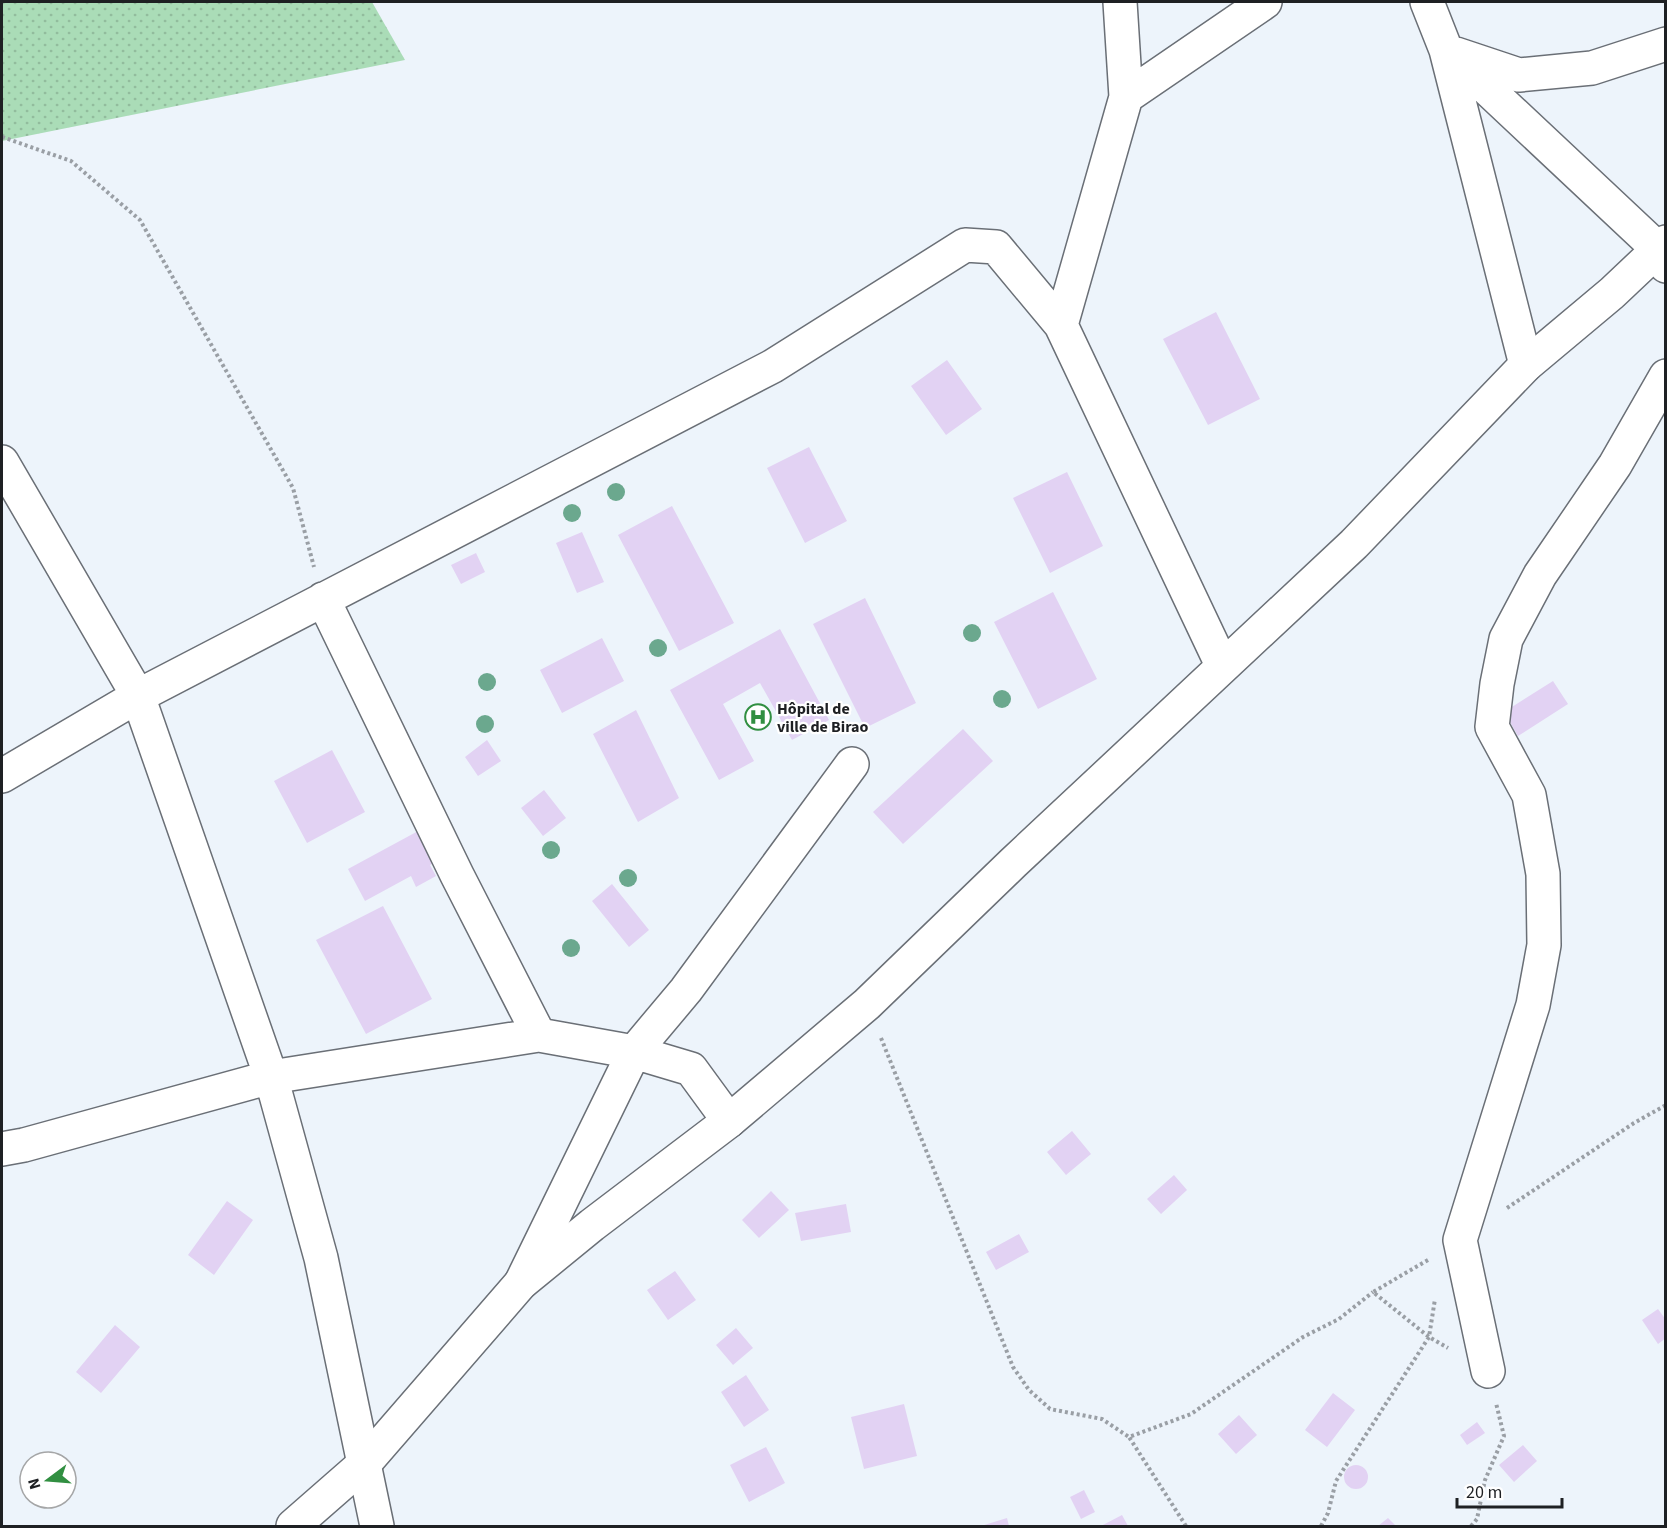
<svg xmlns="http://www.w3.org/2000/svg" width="1667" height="1528" viewBox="0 0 1667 1528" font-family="'Source Sans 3',sans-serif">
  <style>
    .grass { fill: url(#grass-dots) }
    .building { fill: #e2d2f3 }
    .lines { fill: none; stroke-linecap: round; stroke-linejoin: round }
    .minor-casing { stroke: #6a6f76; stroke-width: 36 }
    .major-casing { stroke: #6a6f76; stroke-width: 36 }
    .path { stroke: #9a9fa5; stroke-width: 4; stroke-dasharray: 3 3; stroke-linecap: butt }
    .minor { stroke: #fff; stroke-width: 33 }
    .major { stroke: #fff; stroke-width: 33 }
    .tree { fill: #6ba88e }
    .labels { text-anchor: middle; stroke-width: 4.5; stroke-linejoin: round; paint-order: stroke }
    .poi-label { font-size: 16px; font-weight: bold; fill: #1e2023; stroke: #fff; text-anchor: start }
  </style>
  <defs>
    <pattern id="grass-dots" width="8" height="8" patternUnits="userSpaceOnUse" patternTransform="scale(1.5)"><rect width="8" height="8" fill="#aadcb7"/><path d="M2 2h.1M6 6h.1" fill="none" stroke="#92bc9d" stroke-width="1.8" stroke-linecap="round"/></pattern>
  </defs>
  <rect width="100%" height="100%" fill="#edf4fb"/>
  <!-- grass -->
  <path class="grass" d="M2 2H372L405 60 2 141Z"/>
  <!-- building -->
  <path class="building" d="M1216 312 1260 399 1208 425 1163 339Z
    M947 360 982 409 946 435 911 386Z
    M809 447 847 521 805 543 767 468Z
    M1067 472 1103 546 1050 573 1013 498Z
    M672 506 734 623 679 651 618 535Z
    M582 532 604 582 577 593 556 543Z
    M476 553 485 572 461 584 451 565Z
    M1053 592 1097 679 1038 709 994 622Z
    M865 598 916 703 865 728 813 624Z
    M780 629 829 720 792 740 760 683 723 704 754 761 719 780 670 690Z
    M602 638 624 681 562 713 540 670Z
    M1553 681 1568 704 1518 736 1504 712Z
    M636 710 679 798 638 822 593 734Z
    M963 729 993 761 903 844 873 812Z
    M487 740 501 761 478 776 465 757Z
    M332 750 365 812 307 843 274 781Z
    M544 790 566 818 543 836 521 808Z
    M420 830 437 861 430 865 436 876 416 887 411 876 365 901 348 869Z
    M612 884 649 930 629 947 592 901Z
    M383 906 432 999 366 1034 316 940Z
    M1072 1131 1091 1154 1066 1175 1047 1152Z
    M1174 1175 1187 1190 1161 1214 1147 1199Z
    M771 1191 789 1210 759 1238 742 1220Z
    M227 1201 253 1220 214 1275 188 1255Z
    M846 1204 851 1232 801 1241 795 1213Z
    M1019 1234 1029 1252 996 1270 986 1252Z
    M675 1271 696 1300 668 1320 647 1290Z
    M1658 1309 1666 1320V1338L1658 1344 1642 1320Z
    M115 1325 140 1347 101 1393 76 1372Z
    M736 1328 753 1348 733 1365 716 1345Z
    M746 1375 769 1410 744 1427 721 1392Z
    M1333 1393 1355 1410 1327 1447 1305 1430Z
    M904 1404 917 1456 864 1469 851 1417Z
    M1239 1415 1257 1435 1236 1454 1218 1434Z
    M1477 1422 1485 1433 1467 1445 1460 1435Z
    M1523 1445 1537 1461 1514 1482 1499 1465Z
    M766 1447 785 1483 749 1502 730 1465Z
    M1344 1477a12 12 0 1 1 24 0a12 12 0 1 1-24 0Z
    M1084 1490 1095 1512 1081 1519 1070 1497Z
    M1122 1515 1128 1526H1101Z
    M1007 1518 1009 1526H981Z
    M1388 1518 1396 1526H1378Z"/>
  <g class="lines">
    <!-- minor casing -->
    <g class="minor-casing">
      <path id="minor" d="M1120 2 1126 97
        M1427 2 1446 50 1526 365
        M1446 50 1658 249 1666 266
        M1456 54 1519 75 1592 68 1666 44
        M1061 325 1222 665
        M2 462 138 696 271 1077 539 1035 634 1052 691 1069 729 1121
        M323 599 457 875 539 1035
        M2 776 138 696 773 366 965 245 996 247 1061 325 1126 97 1265 2
        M2 1149 24 1145 271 1077 321 1258 377 1526
        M521 1283 634 1052 686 990 852 764
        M1488 1371 1460 1240 1533 1005 1544 945 1543 874 1529 795 1492 727 1497 684 1506 639 1540 575 1615 465 1666 376"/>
    </g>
    <!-- major casing -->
    <g class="major-casing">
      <path id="major" d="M293 1526 365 1463 521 1283 592 1225 729 1121 867 1004 1013 863 1354 544 1526 365 1612 293 1666 242"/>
    </g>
    <!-- path -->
    <path class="path" d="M2 137 71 161 140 220 293 488 314 567
      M881 1038 1013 1367 1029 1390 1050 1409 1102 1419 1129 1437
      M1507 1208 1634 1123 1666 1105
      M1428 1260 1373 1292 1429 1337 1448 1348
      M1186 1526 1129 1437 1191 1414 1303 1337 1339 1319 1373 1292
      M1321 1526 1328 1513 1336 1481 1429 1337 1435 1299
      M1471 1526 1477 1519 1485 1480 1504 1436 1496 1403"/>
    <!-- minor -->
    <use href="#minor" class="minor"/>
    <!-- major -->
    <use href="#major" class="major"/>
  </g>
  <!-- trees -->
  <g class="tree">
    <circle cx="616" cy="492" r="9"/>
    <circle cx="572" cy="513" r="9"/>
    <circle cx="972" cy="633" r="9"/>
    <circle cx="658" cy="648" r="9"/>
    <circle cx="487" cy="682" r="9"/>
    <circle cx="1002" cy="699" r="9"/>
    <circle cx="485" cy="724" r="9"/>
    <circle cx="551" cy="850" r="9"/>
    <circle cx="628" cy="878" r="9"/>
    <circle cx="571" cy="948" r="9"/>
  </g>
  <!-- icons -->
  <defs>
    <g id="hospital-ring" transform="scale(1.35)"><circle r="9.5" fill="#fff" stroke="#318f41" stroke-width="1.5"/><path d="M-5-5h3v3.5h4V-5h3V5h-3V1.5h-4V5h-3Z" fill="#318f41"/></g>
  </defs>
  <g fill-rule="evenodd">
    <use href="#hospital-ring" x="758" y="717"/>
  </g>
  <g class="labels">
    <!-- poi labels -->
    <g class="poi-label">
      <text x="777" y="714">Hôpital de<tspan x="777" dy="18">ville de Birao</tspan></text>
    </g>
  </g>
  <!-- border -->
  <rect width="1667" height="1528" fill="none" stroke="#1e2023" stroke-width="6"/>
  <!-- north arrow -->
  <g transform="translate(48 1480) rotate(254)"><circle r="28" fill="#ffffff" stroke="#a5a6a7" stroke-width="1.5"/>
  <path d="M0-4.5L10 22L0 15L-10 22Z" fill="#318f41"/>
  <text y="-9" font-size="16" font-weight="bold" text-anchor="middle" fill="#1e2023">N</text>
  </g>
  <!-- scale -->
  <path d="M1457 1498v9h105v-9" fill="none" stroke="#1e2023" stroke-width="3"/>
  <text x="1466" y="1498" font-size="18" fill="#1e2023" stroke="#ffffff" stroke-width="4.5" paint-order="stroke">20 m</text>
</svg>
